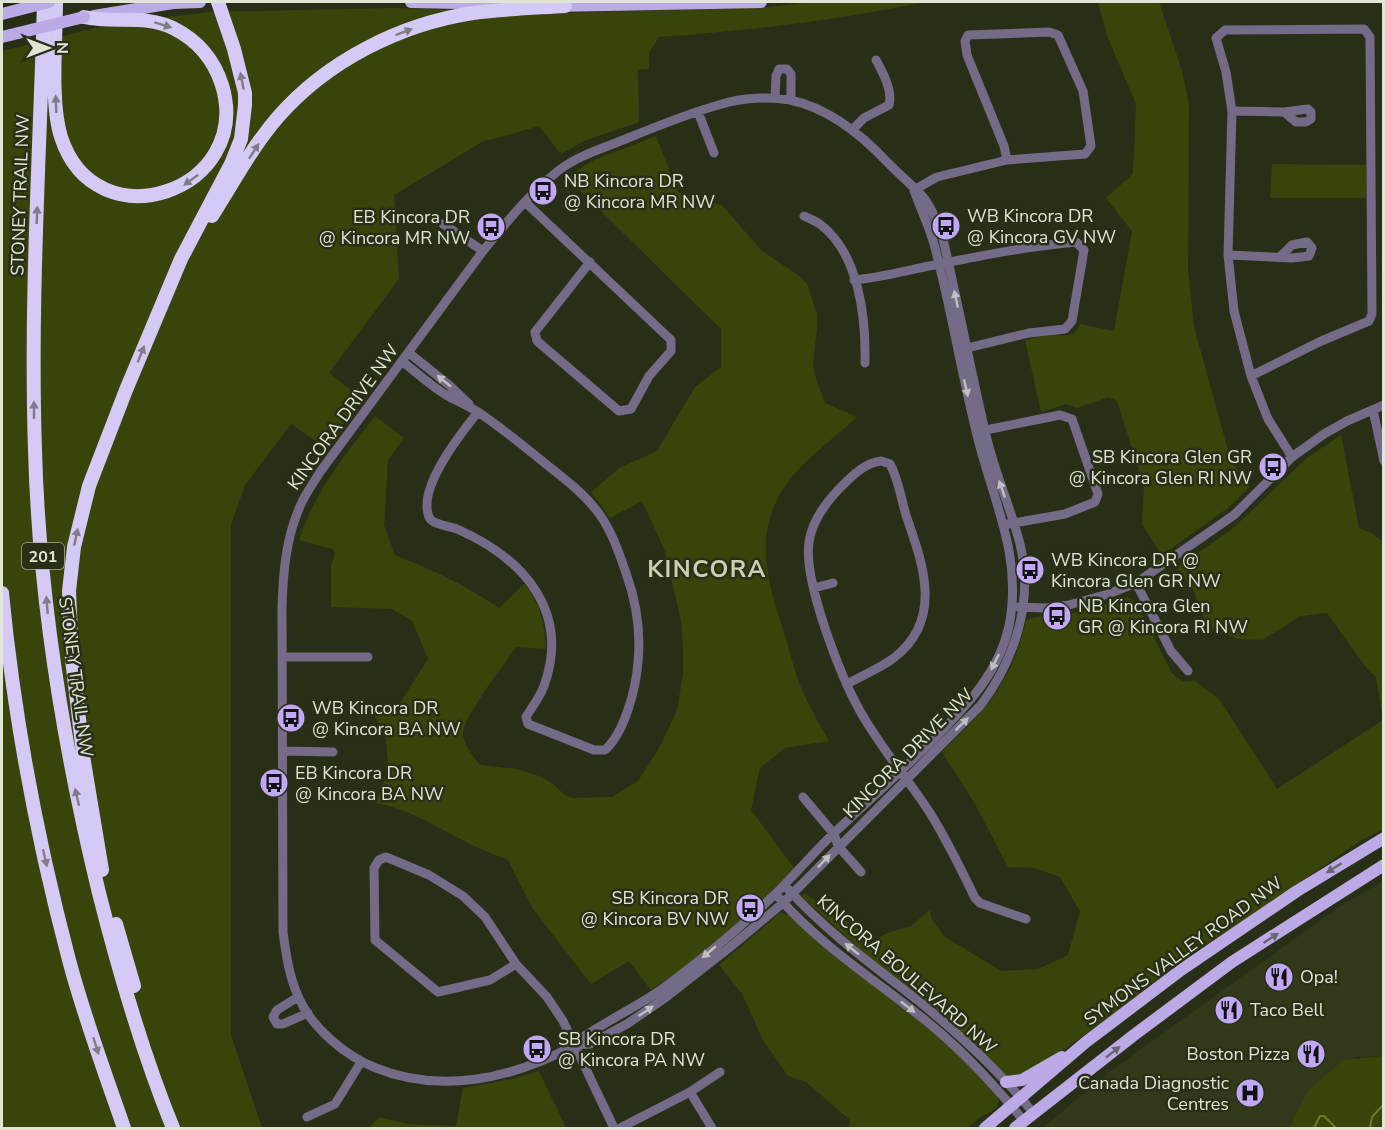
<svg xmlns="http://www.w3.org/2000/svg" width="1385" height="1130" viewBox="0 0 1385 1130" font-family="'Nunito Sans',sans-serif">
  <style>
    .built { fill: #32391a }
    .green { fill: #39440a }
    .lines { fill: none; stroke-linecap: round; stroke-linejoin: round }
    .stream { stroke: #6b7b2f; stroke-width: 2 }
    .minor { stroke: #746b89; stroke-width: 9 }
    .major { stroke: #bcaae7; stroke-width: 12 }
    .highway { stroke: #d5c9f5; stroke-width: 14 }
    .major-bridge { stroke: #bcaae7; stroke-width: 12 }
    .oneway { fill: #7f7c86 }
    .oneway2 { fill: #c0c0bf }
    .oneway3 { fill: #6b6674 }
    .labels { text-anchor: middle; stroke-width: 5; stroke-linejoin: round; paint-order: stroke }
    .shield { fill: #292f16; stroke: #aaae9c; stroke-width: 1.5 }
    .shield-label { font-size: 16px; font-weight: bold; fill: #e1e5d6 }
    .poi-label { font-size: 18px; fill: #e1e5d6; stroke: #292f16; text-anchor: start }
    .street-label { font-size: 18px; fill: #e1e5d6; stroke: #292f16 }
    .district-label { font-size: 24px; font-weight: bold; letter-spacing: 1.5px; fill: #c8d0b2; stroke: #292f16 }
  </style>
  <rect width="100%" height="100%" fill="#292f16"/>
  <!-- built -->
  <path class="built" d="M1383 881V1056L1356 1057 1307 1092 1289 1128H1043L1108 1073 1336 909Z"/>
  <!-- green -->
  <path class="green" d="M811 2H926C837 20 749 31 659 37L649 53V69L638 70 639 122 584 141 561 154 539 126 482 142 394 195 399 279 329 373 362 399 326 448 291 424 245 485 231 524V1035L262 1128H2V51L112 24 208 12 395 8 560 13 769 7Z
    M1098 2H1159L1182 71 1189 104 1188 269 1194 327 1231 461 1250 486 1228 508 1162 555 1142 524 1144 487 1117 401 1109 397 1077 408 1066 404 1041 412 1025 340C1033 338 1042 336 1051 335 1065 335 1074 339 1080 324L1114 331 1132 231 1106 198 1133 174 1136 104 1107 36Z
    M656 136 678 192 722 205 762 251 798 275 807 284 817 314V328L813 365 816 379 825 403 857 417C834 438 797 465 782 491 752 539 770 588 785 636 790 651 793 666 798 680 806 702 818 721 829 741L785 748 760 768 751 810 794 868C750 913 704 956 651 990L629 961 591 984 533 909 508 860C489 853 471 845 453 835 427 822 404 807 375 803L389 771 385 733 373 714 400 703 428 659 412 621 392 609 331 607V566L335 554 333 549 299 540C314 493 345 455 375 416L404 438 388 460 384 525 395 555C433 570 465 585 499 608L524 584C540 603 545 624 546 649L516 647C505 663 460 721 463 736 465 747 473 756 480 765L516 769 539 776 553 784 566 796 573 798 612 797 638 781 658 750 677 710 683 674V645L681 621 665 551 642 501 610 518 591 492 619 468 657 451 695 387 721 367V329L566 177 596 159Z
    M1272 164 1366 165V198H1270Z
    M1341 435 1359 528 1373 534 1383 542V720L1376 677 1365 666 1327 613 1301 616 1262 640 1238 639 1214 629 1205 621 1193 589 1176 568 1231 530 1307 458Z
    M1128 597 1136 602 1172 673C1179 680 1184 684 1194 680L1220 700 1277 789 1383 720V829L1360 841 1248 918 1170 968 1133 999 1047 1062 1025 1075 1008 1077 859 948 802 897 804 893 875 940 887 933 911 926 930 910 931 918 944 936 1001 971 1038 969 1068 955 1080 911 1060 877 1035 868 1008 867 975 804 942 752C988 707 1010 685 1026 621 1038 614 1054 617 1068 614 1089 610 1108 604 1128 597Z
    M780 913 790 915 831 953 946 1042 997 1093C1002 1111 991 1111 979 1118 975 1121 971 1125 967 1128H849L850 1120 806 1082 788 1076 763 1040 742 994 719 965Z
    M1383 1056V1128H1289L1307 1092 1343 1060Z
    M539 1071 566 1128H369L379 1117 408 1124 456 1126 463 1088 513 1079Z"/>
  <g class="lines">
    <!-- stream -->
    <path class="stream" d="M1314 1128 1320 1116H1324L1336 1128
      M1370 1128 1372 1117 1384 1104"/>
    <!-- minor -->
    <path class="minor" d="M775 98 776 76 779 69H787L791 74V100
      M1232 111 1284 112 1308 109 1311 112V119L1306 122H1296L1284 112
      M698 112 714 153
      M852 130 864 118 889 105C893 91 883 73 876 60
      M914 190 937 177 1007 160 1085 154 1091 146 1083 91 1058 35 1049 32 968 35 965 41 967 55 1004 146 1007 160
      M525 202 671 340V351L649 376 631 409 619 411 537 341 535 332 590 262
      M804 216C810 219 816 221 821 225 859 254 866 318 865 363
      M443 224 483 251
      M1228 255 1292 258 1309 256 1312 248 1307 242 1292 245 1281 256
      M854 280C884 277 911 269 940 264 985 255 1030 246 1076 242L1084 250 1072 321 1065 329 1029 333 963 349
      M409 353 449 385 469 404
      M403 362C417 373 431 386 446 395 457 401 468 406 478 412 502 428 525 447 547 465 565 479 586 495 600 515 612 532 619 553 626 573 636 601 641 632 638 662 636 688 625 732 605 750H594L528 724 526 717C532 707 540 697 544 686 571 611 523 558 457 529 450 526 432 525 429 517 417 488 461 433 478 412
      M1251 376 1319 342 1369 321 1372 314 1370 37 1364 29 1225 30 1216 38 1226 72 1232 111 1228 255 1234 311 1251 376 1268 419 1292 457
      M1373 410 1384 461
      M981 431 1060 415 1072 419 1098 494 1095 502 1065 514 1008 524
      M1136 583 1171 651 1188 671
      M814 588 833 583
      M1018 607 1045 608 1069 605 1108 594 1136 583 1234 515 1292 457 1324 434 1347 421 1384 405
      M283 657H368
      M847 684C863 675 881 668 895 657 942 620 924 567 908 521 901 502 900 482 890 464L881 461C863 463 849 479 837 491 823 506 812 522 809 542 803 581 841 677 860 711 880 747 908 779 930 813 947 840 961 869 975 898L980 903 1026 919
      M284 751 333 752
      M803 797 834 834 838 846 861 872
      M788 889C826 931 871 964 916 999 958 1033 1000 1071 1034 1114
      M779 898C823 948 880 983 931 1025 965 1053 996 1087 1024 1121
      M516 964 490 980 438 992 375 940 374 868 379 860 386 857 429 875 463 896 485 917 516 964 547 997 563 1021 614 1128
      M298 997 277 1010 273 1017 277 1024H283L308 1013
      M575 1045 590 1044 627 1024 665 998 729 948 783 903 980 706C1015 660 1034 601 1020 544 1010 505 993 469 985 431 970 367 958 303 943 239 938 225 933 210 924 198 913 186 900 175 888 163 862 135 828 108 790 100 769 96 742 98 722 104 689 113 655 127 623 140 601 149 577 156 558 171 529 194 506 223 483 251L320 472C314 482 306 493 301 504 286 537 283 572 282 608L283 932C286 954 289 976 298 996 311 1027 345 1056 376 1068 440 1094 511 1079 571 1047 577 1043 581 1037 588 1034 612 1018 638 1006 662 989 701 960 739 929 773 896 794 876 813 853 834 833 867 802 901 772 934 739 966 706 999 673 1009 626 1023 555 993 502 977 435 961 372 951 307 934 244 929 226 920 208 914 190
      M690 1092 712 1128
      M307 1117 335 1104 361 1062
      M620 1128 690 1092 720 1072"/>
    <!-- major -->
    <path class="major" d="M411 2 508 4
      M556 6 761 2
      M94 16 173 3 200 2
      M1006 1082 1022 1080 1062 1057
      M985 1128 1086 1042 1181 970 1297 891 1384 838
      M1015 1128 1134 1035 1232 962 1384 865"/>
    <!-- highway -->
    <path class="highway" d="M44 2C40 151 30 301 35 450 39 598 64 749 99 893 119 972 142 1052 173 1128
      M56 2C56 40 50 102 61 137 96 245 254 191 222 85 214 60 197 40 173 28 145 14 114 24 84 17
      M212 216C233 183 252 147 278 117 327 61 400 24 473 13 503 9 534 8 565 6
      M2 593C14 717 37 839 69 960 84 1017 105 1073 124 1128
      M102 870 84 762 72 659 69 591 74 547 89 486 126 390 181 259 231 164 241 139 245 105V93L234 49 218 2
      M116 924 134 986"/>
    <!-- major-bridge -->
    <path class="major-bridge" d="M2 14 49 2
      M2 37 84 17"/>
  </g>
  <!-- one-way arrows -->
  <defs><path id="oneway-solid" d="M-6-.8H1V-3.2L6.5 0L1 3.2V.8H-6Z" transform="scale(1.5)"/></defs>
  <g class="oneway">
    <use href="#oneway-solid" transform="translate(163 25) rotate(17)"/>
    <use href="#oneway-solid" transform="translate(404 32) rotate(-21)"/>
    <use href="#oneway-solid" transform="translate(242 81) rotate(-101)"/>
    <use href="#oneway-solid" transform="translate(56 104) rotate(-92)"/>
    <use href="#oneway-solid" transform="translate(254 151) rotate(-57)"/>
    <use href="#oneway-solid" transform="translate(191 180) rotate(144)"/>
    <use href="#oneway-solid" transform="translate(37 215) rotate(-88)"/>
    <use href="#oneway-solid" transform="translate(141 354) rotate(-68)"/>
    <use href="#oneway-solid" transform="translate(34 410) rotate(-90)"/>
    <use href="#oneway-solid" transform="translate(76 537) rotate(-78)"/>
    <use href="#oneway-solid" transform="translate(47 605) rotate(-95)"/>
    <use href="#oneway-solid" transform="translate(77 797) rotate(-103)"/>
    <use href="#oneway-solid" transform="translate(45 858) rotate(77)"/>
    <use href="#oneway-solid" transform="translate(96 1046) rotate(73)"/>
  </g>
  <g class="oneway2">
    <use href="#oneway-solid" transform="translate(956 299) rotate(-102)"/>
    <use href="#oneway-solid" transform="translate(444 381) rotate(-141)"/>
    <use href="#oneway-solid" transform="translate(966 388) rotate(77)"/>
    <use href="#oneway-solid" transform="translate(1002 489) rotate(-109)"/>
    <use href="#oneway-solid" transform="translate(995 662) rotate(116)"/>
    <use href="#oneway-solid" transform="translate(962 724) rotate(-45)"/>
    <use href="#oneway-solid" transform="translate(824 861) rotate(-46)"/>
    <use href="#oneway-solid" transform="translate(852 949) rotate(-141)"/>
    <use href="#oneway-solid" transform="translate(709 952) rotate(140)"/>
    <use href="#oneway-solid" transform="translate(908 1007) rotate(38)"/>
    <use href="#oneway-solid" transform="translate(646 1011) rotate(-34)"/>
  </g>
  <g class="oneway3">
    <use href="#oneway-solid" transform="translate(1334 868) rotate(148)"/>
    <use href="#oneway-solid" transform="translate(1271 938) rotate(-33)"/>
    <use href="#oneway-solid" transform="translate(1113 1052) rotate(-38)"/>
  </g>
  <!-- icons -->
  <defs>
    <g id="bus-disc" transform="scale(1.5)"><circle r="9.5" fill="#c0a8f4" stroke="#292f16"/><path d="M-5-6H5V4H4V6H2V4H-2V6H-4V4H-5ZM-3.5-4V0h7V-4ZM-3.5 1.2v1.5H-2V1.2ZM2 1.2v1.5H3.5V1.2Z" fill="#111"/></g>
    <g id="restaurant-disc" transform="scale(1.5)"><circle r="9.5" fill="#c0a8f4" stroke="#292f16"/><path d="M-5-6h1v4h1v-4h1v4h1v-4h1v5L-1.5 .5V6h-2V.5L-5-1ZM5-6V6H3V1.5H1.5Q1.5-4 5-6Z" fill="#111"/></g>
    <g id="hospital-disc" transform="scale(1.5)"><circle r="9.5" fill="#c0a8f4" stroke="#292f16"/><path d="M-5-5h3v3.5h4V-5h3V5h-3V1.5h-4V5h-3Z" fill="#111"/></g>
  </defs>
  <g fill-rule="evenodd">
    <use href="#bus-disc" x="543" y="191"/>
    <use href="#bus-disc" x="946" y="226"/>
    <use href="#bus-disc" x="491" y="227"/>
    <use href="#bus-disc" x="1273" y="467"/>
    <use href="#bus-disc" x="1030" y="570"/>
    <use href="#bus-disc" x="1057" y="616"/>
    <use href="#bus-disc" x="291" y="718"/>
    <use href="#bus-disc" x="274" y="783"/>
    <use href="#bus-disc" x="750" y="908"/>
    <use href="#restaurant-disc" x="1279" y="977"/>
    <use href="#restaurant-disc" x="1229" y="1010"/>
    <use href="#bus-disc" x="537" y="1049"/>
    <use href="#restaurant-disc" x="1311" y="1054"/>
    <use href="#hospital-disc" x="1250" y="1093"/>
  </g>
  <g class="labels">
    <!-- shield labels -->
    <rect class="shield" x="22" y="543" width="42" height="26" rx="4.5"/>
    <g class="shield-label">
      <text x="43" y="562">201</text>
    </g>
    <!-- poi labels -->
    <g class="poi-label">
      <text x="564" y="187">NB Kincora DR<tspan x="564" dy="21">@ Kincora MR NW</tspan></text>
      <text x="967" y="222">WB Kincora DR<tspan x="967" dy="21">@ Kincora GV NW</tspan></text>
      <text x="470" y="223" text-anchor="end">EB Kincora DR<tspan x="470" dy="21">@ Kincora MR NW</tspan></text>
      <text x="1252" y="463" text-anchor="end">SB Kincora Glen GR<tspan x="1252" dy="21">@ Kincora Glen RI NW</tspan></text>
      <text x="1051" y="566">WB Kincora DR @<tspan x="1051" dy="21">Kincora Glen GR NW</tspan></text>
      <text x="1078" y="612">NB Kincora Glen<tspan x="1078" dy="21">GR @ Kincora RI NW</tspan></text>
      <text x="312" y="714">WB Kincora DR<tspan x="312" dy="21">@ Kincora BA NW</tspan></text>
      <text x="295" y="779">EB Kincora DR<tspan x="295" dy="21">@ Kincora BA NW</tspan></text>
      <text x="729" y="904" text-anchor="end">SB Kincora DR<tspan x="729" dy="21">@ Kincora BV NW</tspan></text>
      <text x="1300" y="983">Opa!</text>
      <text x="1250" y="1016">Taco Bell</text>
      <text x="558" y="1045">SB Kincora DR<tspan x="558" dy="21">@ Kincora PA NW</tspan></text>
      <text x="1290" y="1060" text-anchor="end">Boston Pizza</text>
      <text x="1229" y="1089" text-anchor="end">Canada Diagnostic<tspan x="1229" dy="21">Centres</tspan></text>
    </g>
    <!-- street labels -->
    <g class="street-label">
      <text transform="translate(20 195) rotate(-88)" y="6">STONEY TRAIL NW</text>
      <text transform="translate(343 417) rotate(-54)" y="6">KINCORA DRIVE NW</text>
      <text transform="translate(76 677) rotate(82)" y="6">STONEY TRAIL NW</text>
      <text transform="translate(908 753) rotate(-45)" y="6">KINCORA DRIVE NW</text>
      <text transform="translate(1183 951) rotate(-36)" y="6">SYMONS VALLEY ROAD NW</text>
      <text transform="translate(907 974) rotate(41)" y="6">KINCORA BOULEVARD NW</text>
    </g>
    <!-- district labels -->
    <g class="district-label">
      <text x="707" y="577">KINCORA</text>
    </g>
  </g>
  <!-- border -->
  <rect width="1385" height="1130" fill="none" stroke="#e1e5d6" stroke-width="6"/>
  <!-- north arrow -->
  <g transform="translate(48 48) rotate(90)" stroke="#292f16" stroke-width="4.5" paint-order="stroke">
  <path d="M0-4.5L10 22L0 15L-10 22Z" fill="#e1e5d6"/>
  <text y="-9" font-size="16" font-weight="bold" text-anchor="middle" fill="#e1e5d6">N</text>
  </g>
</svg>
